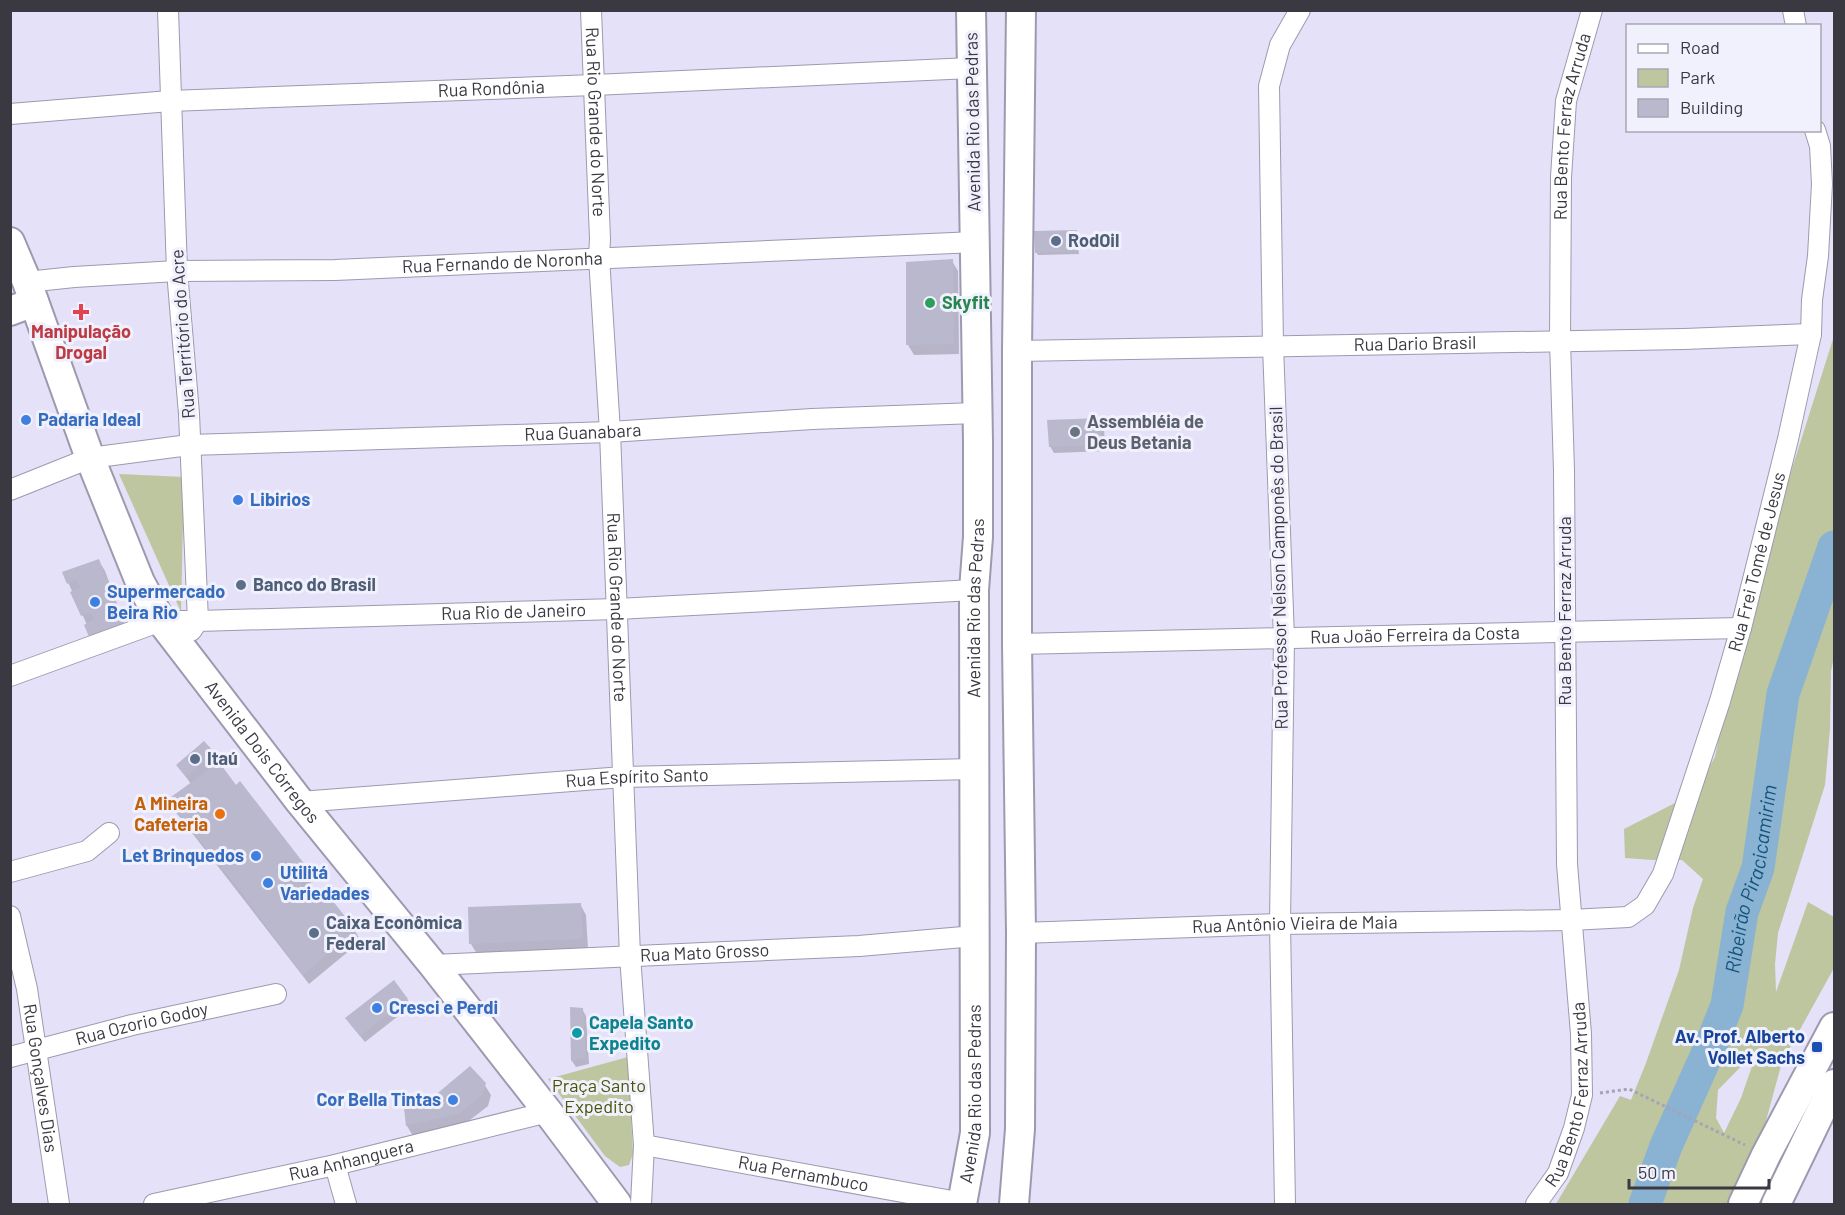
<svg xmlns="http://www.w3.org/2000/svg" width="1845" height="1215" viewBox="0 0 1845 1215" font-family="Barlow,sans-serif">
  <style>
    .green { fill: #bdc69e; fill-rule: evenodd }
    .shadow { fill: #0003 }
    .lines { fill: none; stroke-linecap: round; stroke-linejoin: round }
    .river { stroke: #8ab2d2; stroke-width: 33 }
    .building { fill: #bab8cd }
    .minor-casing { stroke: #9d9aaf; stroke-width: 22 }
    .secondary-casing { stroke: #9d9aaf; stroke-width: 32 }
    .path { stroke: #a6a3b5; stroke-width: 3; stroke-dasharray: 3 3; stroke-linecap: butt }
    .minor { stroke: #fff; stroke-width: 20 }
    .secondary { stroke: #fff; stroke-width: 28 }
    .service-dot { fill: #5c6f8a; stroke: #f1f0fd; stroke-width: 2 }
    .leisure-dot { fill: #2e9e5b; stroke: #f1f0fd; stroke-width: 2 }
    .health-dot { fill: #e0444e; stroke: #f1f0fd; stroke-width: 2 }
    .shop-dot { fill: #3f7fe0; stroke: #f1f0fd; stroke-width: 2 }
    .worship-dot { fill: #6b7280; stroke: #f1f0fd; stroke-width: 2 }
    .food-dot { fill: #e8710a; stroke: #f1f0fd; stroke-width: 2 }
    .culture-dot { fill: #0f9aa8; stroke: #f1f0fd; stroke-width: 2 }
    .transit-dot { fill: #1a4fb4; stroke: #f1f0fd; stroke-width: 2 }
    .labels { text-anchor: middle; stroke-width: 6; stroke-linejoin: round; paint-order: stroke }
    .street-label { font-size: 18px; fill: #3a3942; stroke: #f1f0fd }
    .service-label { font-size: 18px; font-weight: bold; fill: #4e5e75; stroke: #f1f0fd; text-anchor: start }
    .leisure-label { font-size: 18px; font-weight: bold; fill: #27864d; stroke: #f1f0fd; text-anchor: start }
    .health-label { font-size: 18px; font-weight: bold; fill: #be3a42; stroke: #f1f0fd }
    .shop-label { font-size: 18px; font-weight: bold; fill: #366cbe; stroke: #f1f0fd; text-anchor: start }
    .worship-label { font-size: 18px; font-weight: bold; fill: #5b616d; stroke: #f1f0fd; text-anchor: start }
    .food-label { font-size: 18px; font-weight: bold; fill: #c56008; stroke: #f1f0fd; text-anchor: end }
    .culture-label { font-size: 18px; font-weight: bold; fill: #0d838f; stroke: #f1f0fd; text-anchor: start }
    .transit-label { font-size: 18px; font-weight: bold; fill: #164399; stroke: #f1f0fd; text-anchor: end }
    .park-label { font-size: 18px; fill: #495408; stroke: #f1f0fd }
    .water-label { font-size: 20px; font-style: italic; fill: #12547e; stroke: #f1f0fd }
  </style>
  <rect width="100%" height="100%" fill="#e4e1f8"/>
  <!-- green -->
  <path class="green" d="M1834 336V657L1831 671 1830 729 1825 785 1778 933 1775 964 1776 992 1808 902 1834 917V968L1782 1062 1751 1176 1739 1204H1556L1620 1096 1631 1100 1646 1063 1679 970 1693 908 1703 879 1682 860H1653L1625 858 1624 829 1677 802 1699 784 1715 757 1726 701 1766 551ZM1758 1049 1741 1098 1724 1133 1716 1118 1718 1090Z
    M119 474 184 477 181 612Z
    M628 1057 633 1154 629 1165 620 1167 605 1156 548 1079Z"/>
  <!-- shadow -->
  <path class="shadow" d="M1076 232 1079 254 1038 255 1036 252Z
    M952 261 958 271 959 354 914 355 908 345Z
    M1101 420 1104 426 1105 451 1054 453 1050 446Z
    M99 561 105 571 127 631 87 625 64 573Z
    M204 743 218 760 209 767 211 769 307 870 313 881 303 889 311 903 324 893 355 931 361 941 309 984 175 811 169 800 191 784 178 766Z
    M580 904 586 915 588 949 477 954 471 944Z
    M407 999 411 1006 365 1042 351 1025Z
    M582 1009 586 1016 589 1064 576 1067 572 1061Z
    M484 1084 491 1095 488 1106 466 1123 413 1136 407 1126 406 1109H420Z"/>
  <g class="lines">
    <!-- river -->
    <path class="river" id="s1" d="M1645 1204 1666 1146 1712 1043 1727 1005 1742 912 1758 868 1783 694 1834 547"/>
  </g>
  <!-- building -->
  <path class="building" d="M1077 230 1078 251 1035 253 1034 231Z
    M953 259 954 344 906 345V262Z
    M1101 418 1102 445 1049 447 1047 420Z
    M99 559 122 620 111 631 90 639 84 625 94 619 91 613 81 616 70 592 80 587 77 579 67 584 62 572Z
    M204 741 215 753 186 777 176 765Z
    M219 762 236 785 240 781 309 870 298 879 312 901 324 890 356 930 303 975 238 888 167 800Z
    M581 903 583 939 469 944 468 907Z
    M394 980 408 999 360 1036 345 1018Z
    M570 1007 583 1008 586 1058 571 1061Z
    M470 1066 486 1083 482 1095 460 1113 406 1126 404 1108 412 1105 420 1108Z"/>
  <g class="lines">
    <!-- minor casing -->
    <g class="minor-casing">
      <g id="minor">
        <path id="s2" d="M591 10 600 239 599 257 610 432 630 956 644 1145 641 1204"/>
        <path d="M1793 10 1796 26"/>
        <path id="s3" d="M10 114 170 101 594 85 971 68"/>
        <path id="s4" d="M27 282 74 277 177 271 335 270 976 242"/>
        <path id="s5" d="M1017 351 1684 339 1811 334"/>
        <path id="s6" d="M10 490 90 458 189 445 610 432 812 419 976 413"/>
        <path id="s7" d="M191 631 198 621 617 609 974 590"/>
        <path id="s8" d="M1017 644 1741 628"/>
        <path d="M10 676 161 621H198L189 414 177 271 168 10"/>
        <path id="s9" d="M300 802 623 777 974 769"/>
        <path d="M10 872 87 851 109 833"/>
        <path id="s10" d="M10 916 27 989 59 1204"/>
        <path id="s11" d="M1021 933 1280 924 1571 920 1628 917 1645 905 1663 874 1720 701 1741 628 1788 439 1811 334 1812 300 1818 256 1822 184 1820 146 1815 130"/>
        <path id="s12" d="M433 965 859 946 975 936"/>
        <path id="s13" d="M10 1057 132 1025 276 994"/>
        <path id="s14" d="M644 1145 963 1203"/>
        <path d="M335 1165 346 1204"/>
        <path id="s15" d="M154 1204 335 1165 548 1112"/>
        <path d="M1285 1204 1280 924 1284 638 1273 346 1269 86 1280 45 1300 10"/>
        <path id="s16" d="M1536 1204 1558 1173 1574 1128 1582 1095 1581 1034 1567 864 1564 471 1560 340 1561 177 1566 101 1592 10"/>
      </g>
    </g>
    <!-- secondary casing -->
    <g class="secondary-casing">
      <g id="secondary">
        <path id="s17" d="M10 242 27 282 90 458 140 582 161 621 300 802 433 965 548 1112 617 1204"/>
        <path d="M10 311 34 302"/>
        <path id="s18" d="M962 1204 975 1133 974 590 978 537V442L971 10"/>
        <path d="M1014 1204 1020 1129 1021 933 1017 644V351L1021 10"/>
        <path d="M1743 1204 1766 1155 1834 1027"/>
        <path d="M1776 1204 1834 1084"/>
      </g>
    </g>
    <!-- path -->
    <path class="path" d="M1600 1093 1629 1089 1745 1145"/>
    <!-- minor -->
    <use href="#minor" class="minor"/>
    <!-- secondary -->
    <use href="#secondary" class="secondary"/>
  </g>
  <!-- markers -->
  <g class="service-dot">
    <circle cx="1056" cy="241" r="6"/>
    <circle cx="241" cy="585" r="6"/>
    <circle cx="195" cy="759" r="6"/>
    <circle cx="314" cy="933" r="6"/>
  </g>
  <circle class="leisure-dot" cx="930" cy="303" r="6"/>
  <path class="health-dot" d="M78 303h6v6h6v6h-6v6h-6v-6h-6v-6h6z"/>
  <g class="shop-dot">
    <circle cx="26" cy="420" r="6"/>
    <circle cx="238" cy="500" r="6"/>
    <circle cx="95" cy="602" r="6"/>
    <circle cx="256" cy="856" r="6"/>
    <circle cx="268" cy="883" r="6"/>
    <circle cx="377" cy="1008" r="6"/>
    <circle cx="453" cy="1100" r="6"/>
  </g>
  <circle class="worship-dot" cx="1075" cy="432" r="6"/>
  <circle class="food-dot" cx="220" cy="814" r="6"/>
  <circle class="culture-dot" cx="577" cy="1033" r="6"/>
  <rect class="transit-dot" x="1811" y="1041" width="12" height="12" rx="3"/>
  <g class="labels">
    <!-- street labels -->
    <g class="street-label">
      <text dy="6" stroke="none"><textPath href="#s3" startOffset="482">Rua Rondônia</textPath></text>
      <text dy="6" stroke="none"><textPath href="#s2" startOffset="112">Rua Rio Grande do Norte</textPath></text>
      <text transform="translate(973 122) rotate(-91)" y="6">Avenida Rio das Pedras</text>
      <text dy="6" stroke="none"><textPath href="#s16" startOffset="1090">Rua Bento Ferraz Arruda</textPath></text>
      <text dy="6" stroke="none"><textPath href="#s4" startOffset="476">Rua Fernando de Noronha</textPath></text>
      <text transform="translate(183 334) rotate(-94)" y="6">Rua Território do Acre</text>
      <text dy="6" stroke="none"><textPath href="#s5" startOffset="398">Rua Dario Brasil</textPath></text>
      <text dy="6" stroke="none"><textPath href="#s6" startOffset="580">Rua Guanabara</textPath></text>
      <text dy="6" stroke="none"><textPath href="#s11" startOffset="990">Rua Frei Tomé de Jesus</textPath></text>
      <text transform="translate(1279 568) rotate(-91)" y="6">Rua Professor Nelson Camponês do Brasil</text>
      <text dy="6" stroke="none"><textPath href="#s2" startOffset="598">Rua Rio Grande do Norte</textPath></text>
      <text dy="6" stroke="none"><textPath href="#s18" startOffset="597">Avenida Rio das Pedras</textPath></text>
      <text dy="6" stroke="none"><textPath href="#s7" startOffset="328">Rua Rio de Janeiro</textPath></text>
      <text transform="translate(1565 611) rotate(-90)" y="6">Rua Bento Ferraz Arruda</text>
      <text dy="6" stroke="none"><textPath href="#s8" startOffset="398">Rua João Ferreira da Costa</textPath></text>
      <text dy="6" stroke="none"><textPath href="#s17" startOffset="574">Avenida Dois Córregos</textPath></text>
      <text dy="6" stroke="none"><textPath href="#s9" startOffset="338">Rua Espírito Santo</textPath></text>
      <text dy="6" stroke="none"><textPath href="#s11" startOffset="274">Rua Antônio Vieira de Maia</textPath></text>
      <text dy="6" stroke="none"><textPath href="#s12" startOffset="272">Rua Mato Grosso</textPath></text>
      <text dy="6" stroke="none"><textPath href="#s13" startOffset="136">Rua Ozorio Godoy</textPath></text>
      <text dy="6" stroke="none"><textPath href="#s10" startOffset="165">Rua Gonçalves Dias</textPath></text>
      <text dy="6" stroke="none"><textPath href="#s18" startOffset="111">Avenida Rio das Pedras</textPath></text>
      <text dy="6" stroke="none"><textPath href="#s16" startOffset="118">Rua Bento Ferraz Arruda</textPath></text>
      <text dy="6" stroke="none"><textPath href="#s15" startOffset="202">Rua Anhanguera</textPath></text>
      <text dy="6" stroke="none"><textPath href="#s14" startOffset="162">Rua Pernambuco</textPath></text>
    </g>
    <!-- service labels -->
    <g class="service-label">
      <text x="1068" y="247">RodOil</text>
      <text x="253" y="591">Banco do Brasil</text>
      <text x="207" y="765">Itaú</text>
      <text x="326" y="929">Caixa Econômica<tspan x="326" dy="21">Federal</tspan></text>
    </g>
    <!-- leisure labels -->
    <g class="leisure-label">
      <text x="942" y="309">Skyfit</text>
    </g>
    <!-- health labels -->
    <g class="health-label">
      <text x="81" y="338">Manipulação<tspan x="81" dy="21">Drogal</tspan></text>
    </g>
    <!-- shop labels -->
    <g class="shop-label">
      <text x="38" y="426">Padaria Ideal</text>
      <text x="250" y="506">Libirios</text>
      <text x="107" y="598">Supermercado<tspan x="107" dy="21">Beira Rio</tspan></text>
      <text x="244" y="862" text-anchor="end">Let Brinquedos</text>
      <text x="280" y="879">Utilitá<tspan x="280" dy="21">Variedades</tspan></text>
      <text x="389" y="1014">Cresci e Perdi</text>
      <text x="441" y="1106" text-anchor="end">Cor Bella Tintas</text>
    </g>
    <!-- worship labels -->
    <g class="worship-label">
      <text x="1087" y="428">Assembléia de<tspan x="1087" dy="21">Deus Betania</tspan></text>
    </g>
    <!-- food labels -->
    <g class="food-label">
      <text x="208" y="810">A Mineira<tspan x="208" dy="21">Cafeteria</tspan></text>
    </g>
    <!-- culture labels -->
    <g class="culture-label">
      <text x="589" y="1029">Capela Santo<tspan x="589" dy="21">Expedito</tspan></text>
    </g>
    <!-- transit labels -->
    <g class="transit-label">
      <text x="1805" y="1043">Av. Prof. Alberto<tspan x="1805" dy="21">Vollet Sachs</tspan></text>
    </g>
    <!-- park labels -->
    <g class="park-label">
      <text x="599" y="1092">Praça Santo<tspan x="599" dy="21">Expedito</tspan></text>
    </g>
    <!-- water labels -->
    <g class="water-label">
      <text dy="7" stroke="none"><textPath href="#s1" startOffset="344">Ribeirão Piracicamirim</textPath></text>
    </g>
  </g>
  <!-- border -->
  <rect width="1845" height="1215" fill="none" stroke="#3a3942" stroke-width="24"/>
  <!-- legend -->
  <rect x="1626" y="24" width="195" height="108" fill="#f1f0fd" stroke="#a8a7b2" stroke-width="1.5"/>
  <rect x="1638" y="44" width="30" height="9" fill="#ffffff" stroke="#a8a7b2" stroke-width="1.5"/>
  <text x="1680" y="54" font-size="18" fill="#3a3942">Road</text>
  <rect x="1638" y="69" width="30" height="18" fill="#bdc69e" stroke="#a8a7b2" stroke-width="1.5"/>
  <text x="1680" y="84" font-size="18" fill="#3a3942">Park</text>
  <rect x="1638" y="99" width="30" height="18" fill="#bab8cd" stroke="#a8a7b2" stroke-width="1.5"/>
  <text x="1680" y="114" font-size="18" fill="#3a3942">Building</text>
  <!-- scale -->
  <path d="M1629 1179v9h140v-9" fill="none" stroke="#3a3942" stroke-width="3"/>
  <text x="1638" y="1179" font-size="18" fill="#3a3942" stroke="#f1f0fd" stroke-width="4.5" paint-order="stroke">50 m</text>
</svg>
